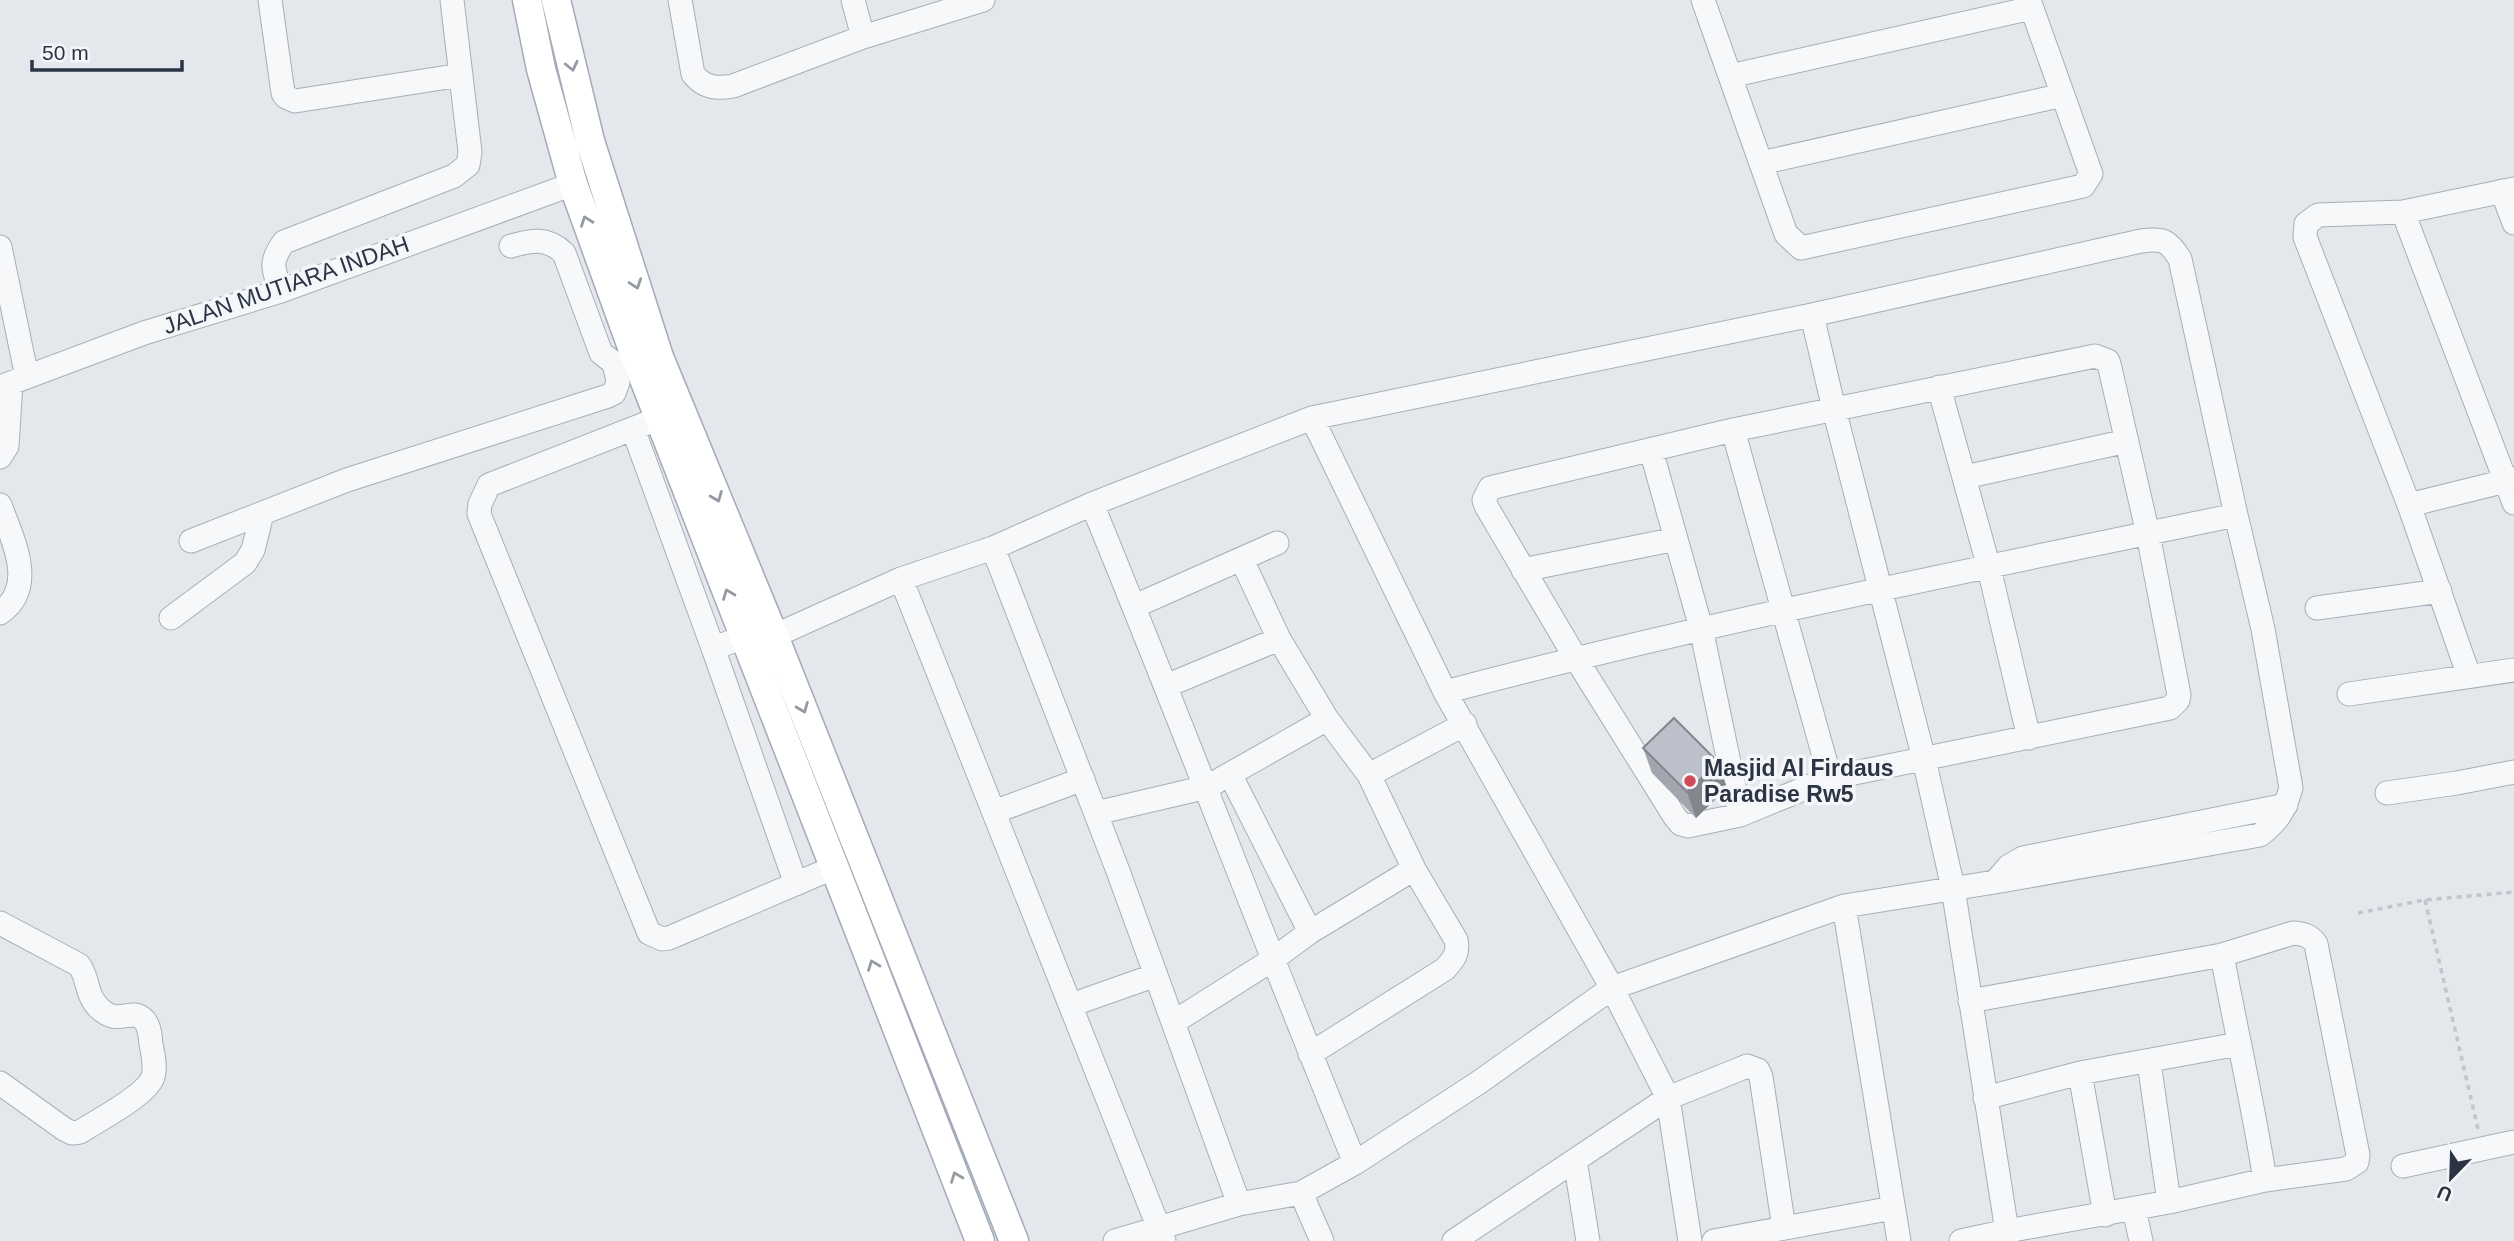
<svg xmlns="http://www.w3.org/2000/svg" width="2514" height="1241" viewBox="0 0 2514 1241" font-family="Arial,sans-serif">
  <style>
    .lines { fill: none; stroke-linecap: round; stroke-linejoin: round }
    .minor-casing { stroke: #a9aeb7; stroke-width: 25 }
    .major-casing { stroke: #a3abb8; stroke-width: 31 }
    .path { stroke: #c2c5cb; stroke-width: 3.5; stroke-dasharray: 5 5; stroke-linecap: butt }
    .minor { stroke: #f7f8fa; stroke-width: 23 }
    .major { stroke: #fff; stroke-width: 28 }
    .wall { fill: #a1a5ae }
    .shaded-wall { fill: #83868d }
    .building { fill: #bbc0ca; stroke: #83868d; stroke-width: 2 }
    .oneway { stroke: #959aa2 }
    .poi-dot { fill: #d1495b; stroke: #f4f6f9; stroke-width: 2.5 }
    .labels { text-anchor: middle; stroke-width: 7; stroke-linejoin: round; paint-order: stroke }
    .street-label { font-size: 23px; fill: #2b3445; stroke: #f4f6f9 }
    .poi-label { font-size: 23px; font-weight: bold; fill: #2b3445; stroke: #f4f6f9; text-anchor: start }
  </style>
  <rect width="100%" height="100%" fill="#e4e7ec"/>
  <g class="lines">
    <!-- minor casing -->
    <g class="minor-casing">
      <path id="minor" d="M270 0 283 93 286 97 295 101 461 75
        M680 0 693 74C704 88 717 89 733 86L863 37 983 0
        M853 0 863 37
        M1703 0 1786 234 1801 248 2083 186 2091 174 2029 0
        M1730 76 2032 8
        M1761 163 2063 95
        M2502 191 2514 223
        M2403 212 2514 503
        M511 246C532 240 547 237 564 253L601 353 614 363 628 362
        M0 247 27 377
        M281 291C273 269 269 262 284 242L454 176 468 165 470 152 452 0
        M1812 315 1834 409 1924 759 1953 888 2007 1231 1961 1241
        M2095 356 2108 361 2110 368 2148 534 2179 695 2178 700 2170 708 1830 778 1740 815 1688 826 1681 824 1675 817 1575 657 1486 506 1484 500 1490 488 1733 430Z
        M0 387 144 333 281 291 573 184
        M1939 387 1989 568 2029 738
        M660 418 489 485 480 504 479 514 649 933 662 939 669 938 835 867
        M1312 418 1445 692 1612 988 1668 1098 1740 1069 1747 1066 1758 1070 1761 1077 1784 1228
        M633 429 713 648
        M1733 430 1830 778
        M1651 450 1701 628 1740 815
        M0 457 7 446 11 383
        M1965 477 2127 441
        M1092 504C1182 723 1265 944 1355 1163
        M0 505C12 538 38 587 0 613
        M2409 505 2514 479
        M191 541 347 480 608 396 614 393 618 382 614 363
        M993 548 1118 871 1239 1204
        M1242 560 1279 639 1327 719 1369 775 1414 869 1456 940C1459 953 1454 959 1445 969L1310 1054
        M1523 570 1676 539
        M901 579 1164 1241
        M1135 606 1277 543
        M2317 608 2440 591
        M171 618 245 563 253 550 262 514
        M774 636 901 579 993 548 1092 504 1312 418 1812 315 2141 241C2163 238 2168 240 2180 259L2236 515 2263 629 2291 788C2284 811 2279 820 2260 835L1995 882 1844 906 1612 988 1478 1083 1355 1163 1301 1193 1239 1204 1115 1241
        M745 637 713 648 796 884
        M2469 676 2409 505 2305 237 2306 224 2318 215 2403 212 2514 189
        M1166 686 1279 639
        M1445 692C1706 623 1971 570 2236 515
        M2349 694 2514 670
        M1230 774 1310 932
        M1369 775 1465 724
        M2387 793 2457 783 2514 772
        M994 812 1083 779
        M1096 813 1207 787 1327 719
        M1995 882 2009 866 2023 858 2286 805
        M1844 906 1899 1241
        M0 923 79 965C89 978 85 994 99 1008 119 1027 130 1007 143 1019 150 1025 150 1036 151 1044 153 1055 156 1066 153 1077 146 1096 98 1120 80 1132L72 1133 64 1129 0 1083
        M2222 955C2236 1030 2253 1104 2265 1180
        M1970 1001 2222 955 2293 933C2303 934 2310 935 2316 944L2358 1155 2357 1162 2346 1169 2265 1180 2169 1202 2007 1231
        M1071 1005 1156 975
        M1174 1022 1272 960 1310 932 1414 869
        M2149 1062 2169 1202
        M2080 1073 2105 1215
        M1985 1098 2080 1073 2238 1044
        M1575 1160 1588 1241
        M2403 1166 2514 1142
        M1301 1193 1322 1241
        M2134 1209 2141 1241
        M1454 1241 1668 1098 1690 1241
        M1714 1241 1893 1208"/>
    </g>
    <!-- major casing -->
    <g class="major-casing">
      <path id="major" d="M527 0 541 69 573 184 637 361 980 1241
        M556 0 590 141 659 357 774 636 1014 1241"/>
    </g>
    <!-- path -->
    <path class="path" d="M2425 900 2478 1129
      M2358 913 2425 900 2514 892"/>
    <!-- minor -->
    <use href="#minor" class="minor"/>
    <!-- major -->
    <use href="#major" class="major"/>
  </g>
  <!-- wall -->
  <path class="wall" d="M1643 748 1718 762 1727 788 1696 818 1652 773Z"/>
  <!-- shaded-wall -->
  <path class="shaded-wall" d="M1718 762 1727 788 1696 818 1687 792Z"/>
  <!-- building -->
  <path class="building" d="M1674 718 1718 762 1687 792 1643 748Z"/>
  <!-- one-way arrows -->
  <defs><path id="oneway-chevron" d="M-2-3.5L2.5 0L-2 3.5" fill="none" stroke-width="1.6" stroke-linecap="round" stroke-linejoin="round" transform="scale(1.75)"/></defs>
  <g class="oneway">
    <use href="#oneway-chevron" transform="translate(572 66) rotate(77)"/>
    <use href="#oneway-chevron" transform="translate(586 221) rotate(-110)"/>
    <use href="#oneway-chevron" transform="translate(636 284) rotate(72)"/>
    <use href="#oneway-chevron" transform="translate(717 497) rotate(68)"/>
    <use href="#oneway-chevron" transform="translate(728 594) rotate(-111)"/>
    <use href="#oneway-chevron" transform="translate(803 708) rotate(68)"/>
    <use href="#oneway-chevron" transform="translate(873 965) rotate(-111)"/>
    <use href="#oneway-chevron" transform="translate(956 1177) rotate(-111)"/>
  </g>
  <!-- markers -->
  <circle class="poi-dot" cx="1690" cy="781" r="7"/>
  <g class="labels">
    <!-- street labels -->
    <g class="street-label">
      <text transform="translate(286 285) rotate(-19)" y="8">JALAN MUTIARA INDAH</text>
    </g>
    <!-- poi labels -->
    <g class="poi-label">
      <text x="1704" y="776">Masjid Al Firdaus<tspan x="1704" dy="26">Paradise Rw5</tspan></text>
    </g>
  </g>
  <!-- north arrow -->
  <g transform="translate(2451 1178) rotate(203)" stroke="#f4f6f9" stroke-width="5" paint-order="stroke">
  <path d="M0-5L12 26L0 18L-12 26Z" fill="#2b3445"/>
  <text y="-10" font-size="19" font-weight="bold" text-anchor="middle" fill="#2b3445">U</text>
  </g>
  <!-- scale -->
  <path d="M32 60v10h150v-10" fill="none" stroke="#2b3445" stroke-width="3.5"/>
  <text x="42" y="60" font-size="21" fill="#2b3445" stroke="#f4f6f9" stroke-width="5" paint-order="stroke">50 m</text>
</svg>
